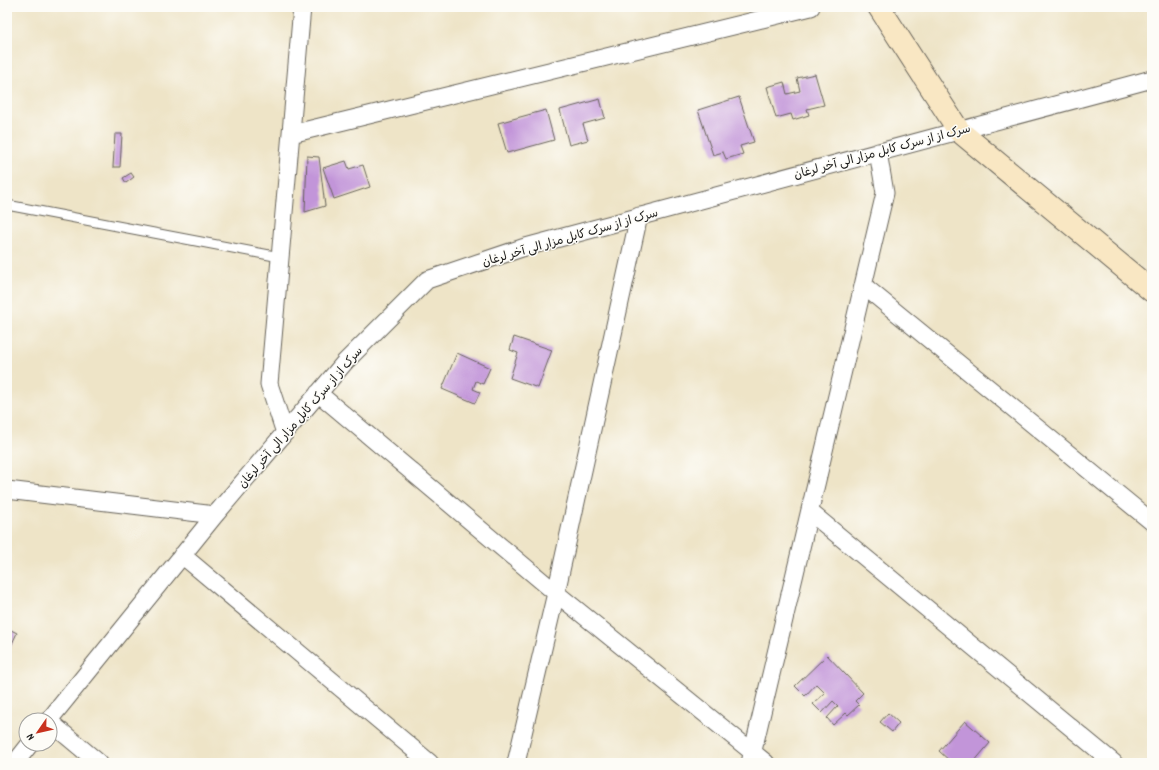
<svg xmlns="http://www.w3.org/2000/svg" width="1159" height="770" viewBox="0 0 1159 770" font-family="Dekko,'Playpen Sans Arabic',sans-serif">
  <style>
    .building { fill: #c295d9 }
    .lines { fill: none; stroke-linecap: round; stroke-linejoin: round }
    .lane-casing { stroke: #666258; stroke-width: 11 }
    .street-casing { stroke: #666258; stroke-width: 19 }
    .secondary-casing { stroke: #666258; stroke-width: 24 }
    .lane { stroke: #fff; stroke-width: 9 }
    .street { stroke: #fff; stroke-width: 17 }
    .secondary { stroke: #f9e7c3; stroke-width: 22 }
    .labels { text-anchor: middle; stroke-width: 3; stroke-linejoin: round; paint-order: stroke }
    .street-label { font-size: 12px; fill: #1c1c1c; stroke: #fdfcf7 }
  </style>
  <rect width="100%" height="100%" fill="#fdfcf7"/>
  <filter id="ink" filterUnits="userSpaceOnUse"><feTurbulence type="fractalNoise" baseFrequency=".025" numOctaves="2"/><feDisplacementMap in="SourceGraphic" scale="8" xChannelSelector="R" yChannelSelector="G"/><feConvolveMatrix kernelMatrix="1 2 1 2 8 2 1 2 1" color-interpolation-filters="sRGB"/></filter>
  <filter id="wash" filterUnits="userSpaceOnUse"><feTurbulence type="fractalNoise" baseFrequency=".012" numOctaves="4" result="noise"/><feDisplacementMap in="SourceGraphic" scale="16" xChannelSelector="R" yChannelSelector="G"/><feGaussianBlur stdDeviation="0.9" result="paint"/><feColorMatrix in="noise" values="0 0 0 0 0 0 0 0 0 0 0 0 0 0 0 0 0 1.4 0 .05"/><feComposite in="paint" operator="in"/></filter>
  <g filter="url(#wash)">
    <rect width="100%" height="100%" fill="#eee4c7"/>
    <g id="blocks">
      <!-- building -->
      <path class="building" d="M815 74 824 105 807 109 809 115 793 120 791 114 776 118 767 87 784 82 787 94 800 91 797 78Z
        M739 97 754 142 740 146 743 154 726 159 723 152 713 155 698 110Z
        M600 99 605 118 583 124 588 140 569 145 560 110Z
        M546 110 554 140 507 153 498 123Z
        M115 134H122L120 167H113Z
        M307 156 319 157 325 206 305 212Z
        M346 161 349 169 363 165 370 187 334 199 323 168Z
        M131 173 134 177 126 183 123 178Z
        M514 337 552 350 538 388 510 378 518 353 510 350Z
        M457 353 490 368 483 384 476 381 473 389 480 392 475 403 442 389Z
        M7 628 17 633 9 650 7 649Z
        M827 655 863 693 855 701 859 705 848 715 846 713 833 725 827 718 838 706 833 701 822 713 813 704 825 693 816 684 805 696 795 686Z
        M888 713 899 723 892 732 880 722Z
        M965 721 990 743 973 763H952L939 751Z"/>
    </g>
  </g>
  <g filter="url(#ink)">
    <use href="#blocks" fill-opacity="0" stroke="#666258" stroke-width="1"/>
    <g class="lines">
      <!-- lane casing -->
      <g class="lane-casing">
        <path id="lane" d="M7 205 280 257"/>
      </g>
      <!-- street casing -->
      <g class="street-casing">
        <path id="street" d="M291 134 811 7
          M864 286 1152 522
          M318 393 556 593 766 763
          M285 433 269 384 302 7
          M7 490 215 515 345 362 427 280 522 248 1152 79
          M810 512 1114 763
          M182 555 430 763
          M49 720 215 515
          M50 722 99 763
          M15 763 30 744
          M516 763 556 593 639 216
          M750 763 885 193 878 152"/>
      </g>
      <!-- secondary casing -->
      <g class="secondary-casing">
        <path id="secondary" d="M879 7 959 131 1152 291"/>
      </g>
      <!-- lane -->
      <use href="#lane" class="lane"/>
      <!-- street -->
      <use href="#street" class="street"/>
      <!-- secondary -->
      <use href="#secondary" class="secondary"/>
    </g>
  </g>
  <g class="labels">
    <!-- street labels -->
    <g class="street-label">
      <text transform="translate(882 151) rotate(-15)" y="4">سرک از از سرک کابل مزار الی آخر لرغان</text>
      <text transform="translate(570 237) rotate(-16)" y="4">سرک از از سرک کابل مزار الی آخر لرغان</text>
      <text transform="translate(300 417) rotate(-49)" y="4">سرک از از سرک کابل مزار الی آخر لرغان</text>
    </g>
  </g>
  <!-- margin -->
  <rect width="1159" height="770" fill="none" stroke="#fdfcf7" stroke-width="24"/>
  <!-- north arrow -->
  <g transform="translate(38 732) rotate(236)"><circle r="19" fill="#fdfcf7" stroke="#a3a29f"/>
  <path d="M0-3L7 15L0 10L-7 15Z" fill="#c8321e"/>
  <text y="-6" font-size="11" font-weight="bold" text-anchor="middle" fill="#1c1c1c">N</text>
  </g>
</svg>
